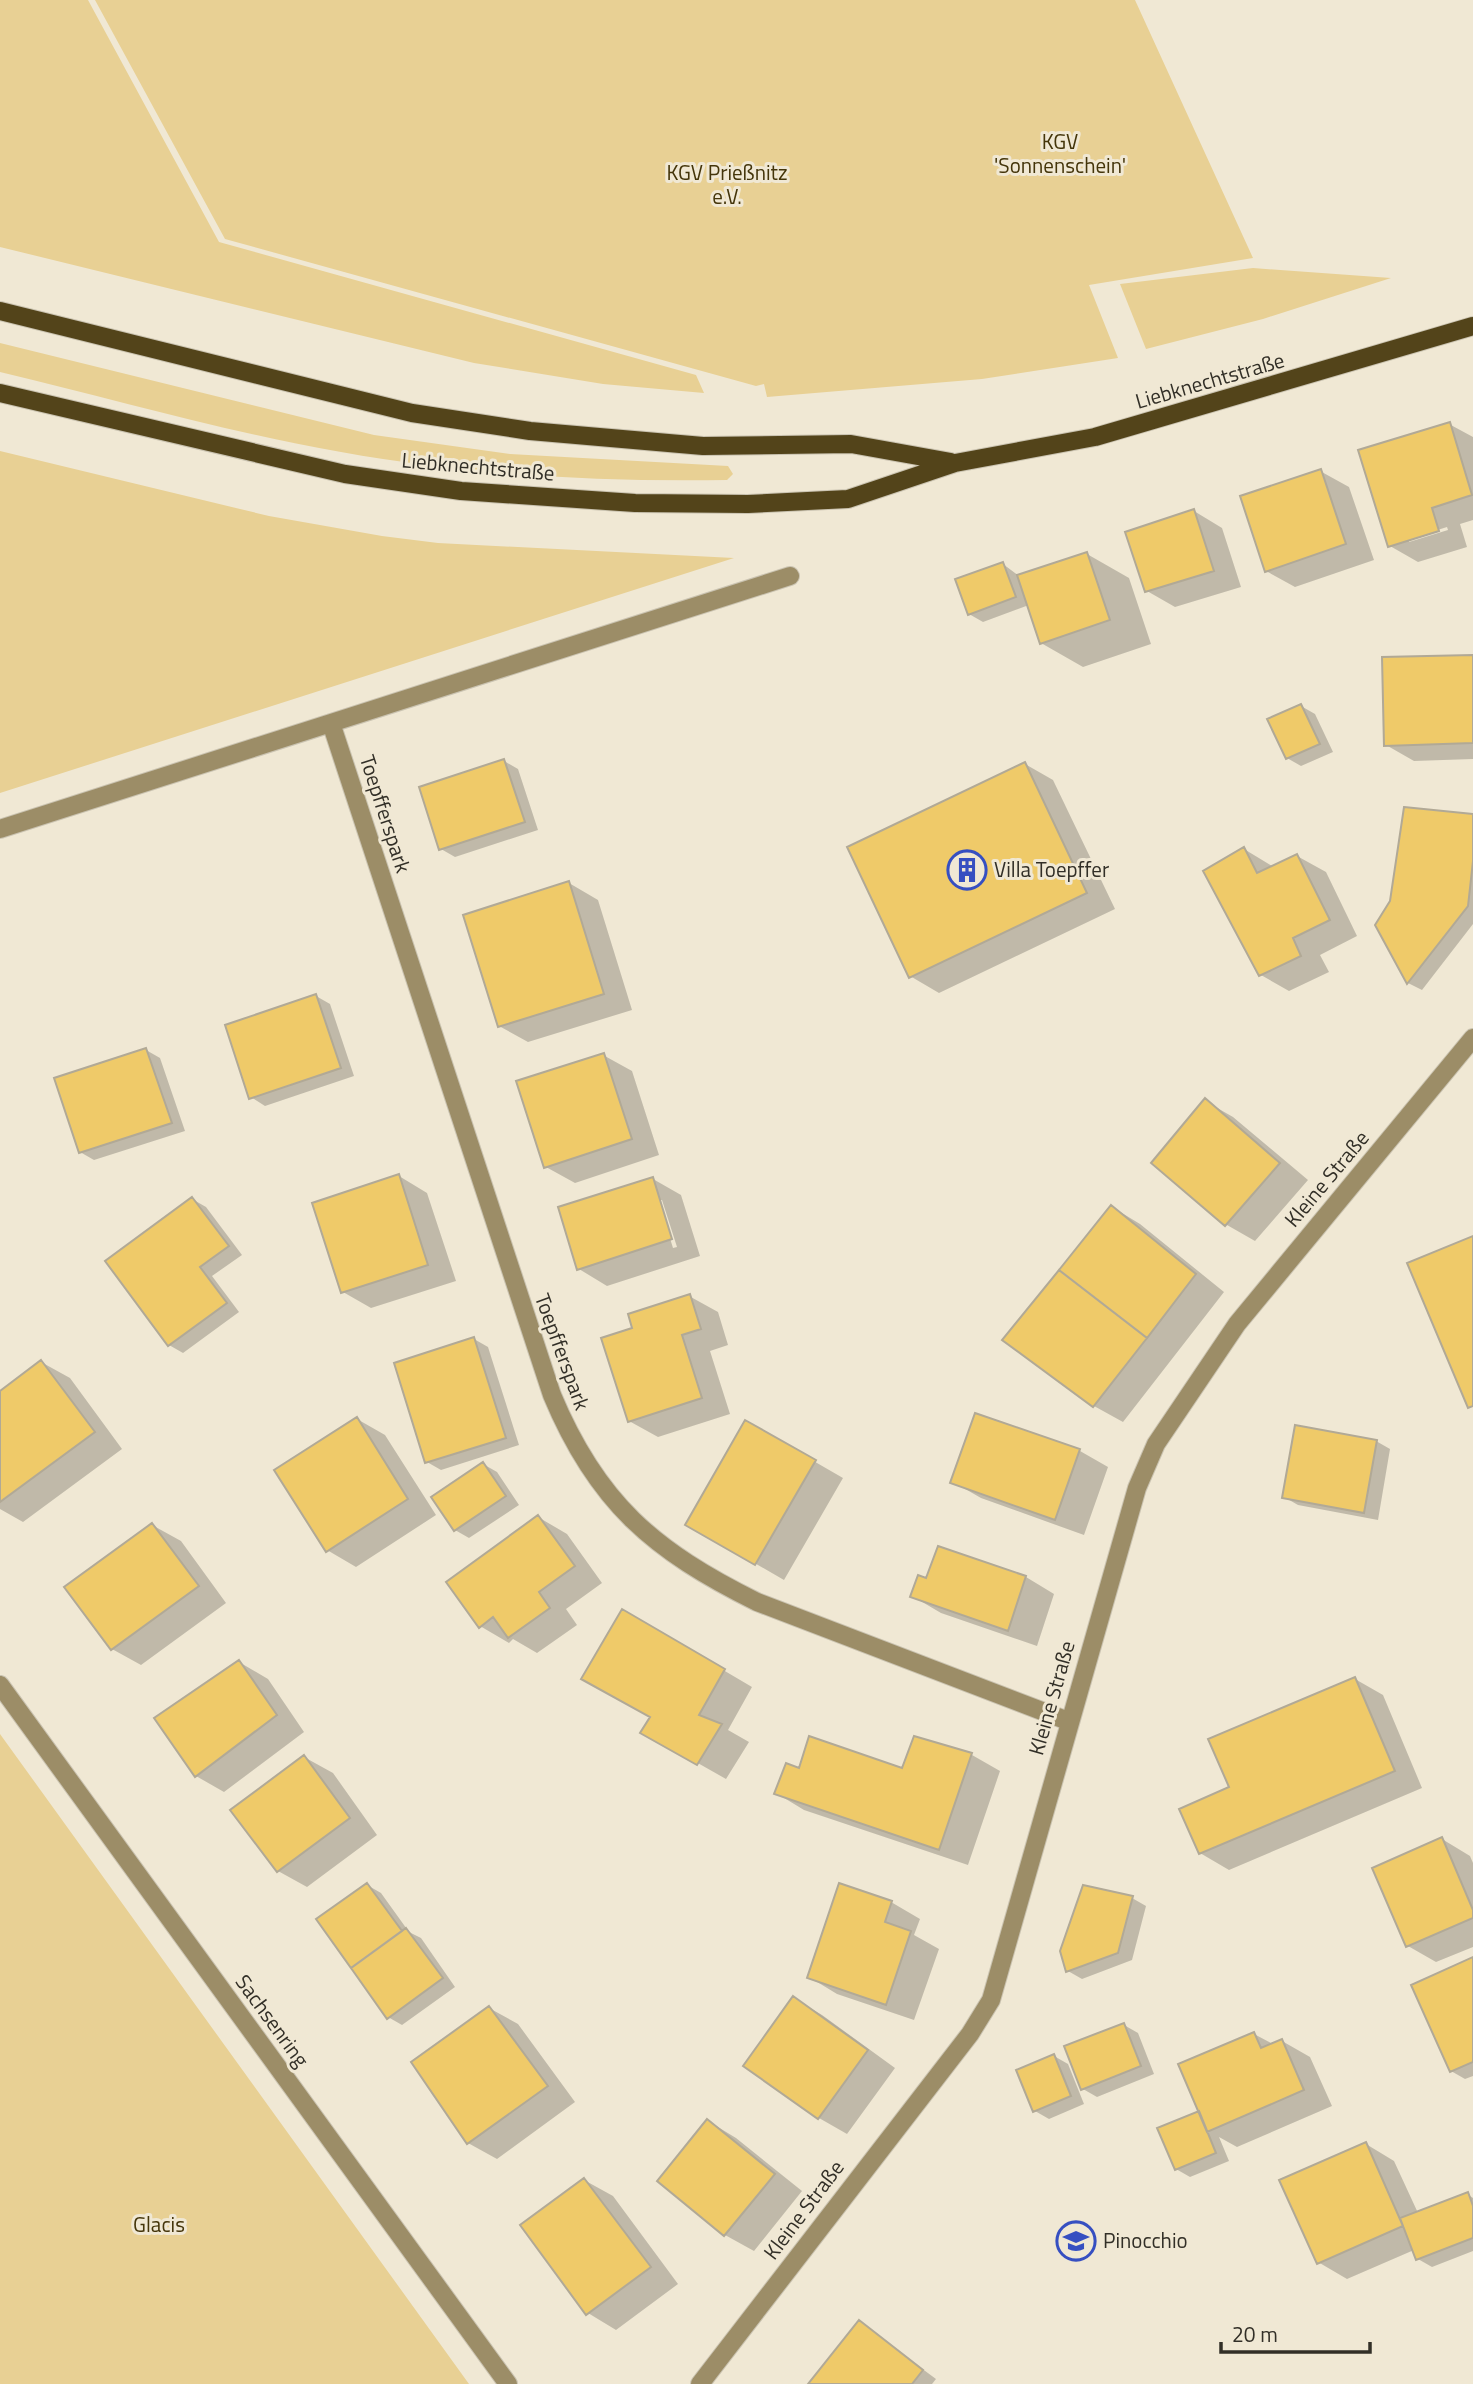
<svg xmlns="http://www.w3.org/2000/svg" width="1473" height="2384" viewBox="0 0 1473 2384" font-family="'Titillium Web',sans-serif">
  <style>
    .green { fill: #e8d094 }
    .shadow { fill: #0003; fill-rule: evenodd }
    .building { fill: #efca69; stroke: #b1a996; stroke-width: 2 }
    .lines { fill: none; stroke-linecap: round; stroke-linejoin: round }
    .minor-casing { stroke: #cac3b1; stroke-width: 20 }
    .major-casing { stroke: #cac3b1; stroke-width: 20 }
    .minor { stroke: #9c8d67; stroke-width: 18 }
    .major { stroke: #53441a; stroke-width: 18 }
    .labels { text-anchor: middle; stroke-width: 6; stroke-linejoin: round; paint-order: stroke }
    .park-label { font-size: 21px; fill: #44350a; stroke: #f0e8d4 }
    .street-label { font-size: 21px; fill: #322f27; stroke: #f0e8d4 }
    .poi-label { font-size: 21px; fill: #322f27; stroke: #f0e8d4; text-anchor: start }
  </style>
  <rect width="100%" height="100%" fill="#f0e8d4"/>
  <!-- green -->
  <path class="green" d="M0 0H88L219 242 696 375 704 393 603 384 474 363 0 247Z
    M95 0H1135L1253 258 1089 285 1118 358 982 379 767 397 764 384 756 386 225 239Z
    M1253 268 1391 278 1263 319 1146 349 1120 284Z
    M0 343 374 435 510 454 728 466 733 474 727 480C598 482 468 475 341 452 226 432 113 399 0 372Z
    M0 451 269 516 382 536 438 543 734 558 0 793Z
    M0 1734 469 2384H0Z"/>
  <!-- shadow -->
  <path class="shadow" d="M1449 424 1473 437V520L1460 524 1467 547 1418 562 1390 546ZM1447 527 1448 530 1409 542V539Z
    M1320 471 1349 487 1374 560 1295 587 1266 571Z
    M1194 511 1222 528 1241 587 1175 607 1147 591Z
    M1087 554 1129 578 1151 644 1083 667 1041 643 1029 605 983 622 969 614 1003 564 1019 576Z
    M1473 657V759L1414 761 1386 745Z
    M1301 706 1315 714 1333 752 1301 766 1287 758Z
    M504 761 518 769 538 830 455 857 441 849Z
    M1025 764 1053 780 1115 909 939 993 910 976Z
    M1473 816V924L1422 990 1408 983Z
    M1244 849 1272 866 1297 856 1326 872 1357 936 1320 955 1329 972 1289 991 1261 975Z
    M569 883 598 900 632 1010 528 1042 499 1026Z
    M316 996 330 1004 354 1076 265 1106 251 1097Z
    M146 1050 160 1058 185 1131 94 1160 80 1152Z
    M603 1055 632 1071 659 1155 575 1183 546 1167Z
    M1205 1101 1233 1117 1308 1180 1255 1241 1227 1225 1153 1162Z
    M399 1176 427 1193 456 1281 371 1308 343 1292Z
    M653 1179 681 1195 700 1256 607 1286 579 1269ZM658 1200H662L677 1247 673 1248Z
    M192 1199 206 1207 242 1255 212 1276 239 1312 183 1353 169 1345Z
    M1112 1207 1140 1224 1224 1292 1123 1422 1094 1406 1005 1340Z
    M689 1296 718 1312 728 1345 710 1351 730 1414 658 1437 629 1421 635 1329Z
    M474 1339 488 1347 519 1445 441 1470 427 1462Z
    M41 1362 70 1378 122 1449 23 1522 0 1509V1393Z
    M977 1415 1080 1451 1108 1467 1084 1535 981 1498 953 1482Z
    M357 1419 385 1435 436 1515 356 1567 327 1550Z
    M746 1422 843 1478 784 1580 687 1524Z
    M1376 1441 1390 1449 1378 1520 1298 1505 1284 1497Z
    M483 1464 497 1472 519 1505 469 1538 455 1530 433 1497Z
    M538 1517 567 1534 602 1583 566 1609 577 1625 537 1653 513 1639 509 1643 480 1626Z
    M152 1525 181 1541 226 1603 141 1665 112 1649Z
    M1026 1577 1054 1594 1037 1646 941 1613 912 1596 927 1580Z
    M623 1611 752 1687 728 1730 749 1742 726 1779 643 1732 652 1717Z
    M239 1662 268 1679 304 1732 224 1792 196 1776Z
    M1355 1679 1383 1695 1422 1788 1229 1870 1200 1853 1231 1788Z
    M915 1739 972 1755 1000 1771 968 1865 804 1810 776 1793 800 1770H903Z
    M304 1757 333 1773 377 1835 307 1887 278 1871Z
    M1442 1839 1470 1856 1473 1863V1947L1436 1962 1408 1946Z
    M367 1885 381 1893 409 1932 421 1938 455 1987 402 2025 388 2017Z
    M1132 1898 1146 1906 1132 1960 1082 1979 1068 1971Z
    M891 1902 920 1919 914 1935 939 1949 914 2020 837 1994 809 1977Z
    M1473 1959V2076L1465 2079 1451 2071Z
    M793 1998 822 2015 895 2068 847 2134 819 2118Z
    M489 2008 518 2024 575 2102 497 2159 468 2143Z
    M1124 2025 1138 2033 1154 2074 1097 2097 1083 2089Z
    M1254 2034 1273 2044 1282 2041 1310 2057 1332 2106 1237 2147 1219 2137 1229 2161 1190 2177 1176 2169 1201 2112Z
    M1054 2056 1068 2064 1084 2104 1049 2119 1035 2111Z
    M708 2121 736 2138 802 2191 754 2251 725 2235 660 2181Z
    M1366 2144 1394 2161 1418 2213 1467 2194 1473 2198V2251L1432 2267 1418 2259 1414 2250 1347 2279 1318 2262Z
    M584 2180 613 2196 678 2284 616 2330 588 2313Z
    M859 2322 936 2379 932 2384H811Z"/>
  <!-- building -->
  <path class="building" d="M1450 422 1472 495 1432 508 1439 531 1388 547 1358 450Z
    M1321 469 1346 544 1265 572 1240 496Z
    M1194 509 1214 571 1145 592 1125 532Z
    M1087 552 1110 620 1040 644 1017 575Z
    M1003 562 1016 597 968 615 955 579Z
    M1473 655V743L1384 746 1382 657Z
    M1301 704 1320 744 1286 759 1267 719Z
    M504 759 525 822 439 850 419 787Z
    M1025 762 1087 893 909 978 847 847Z
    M1404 807 1473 814V861L1468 906 1407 984 1375 925 1390 901Z
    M1244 847 1257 873 1297 854 1330 920 1293 938 1301 956 1259 976 1203 871Z
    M569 881 604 994 498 1027 463 915Z
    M316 994 341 1068 249 1099 225 1025Z
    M146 1048 172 1123 79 1153 54 1078Z
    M604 1053 632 1139 544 1168 516 1081Z
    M1205 1098 1280 1163 1225 1226 1151 1163Z
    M399 1174 428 1265 341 1293 312 1203Z
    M653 1177 672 1239 577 1270 558 1207Z
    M192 1197 229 1246 200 1267 227 1303 168 1346 105 1261Z
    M1111 1205 1196 1274 1147 1338 1059 1270Z
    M1473 1236V1406L1468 1408 1407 1263Z
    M1059 1270 1147 1338 1093 1407 1002 1340Z
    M690 1294 701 1329 682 1335 702 1398 628 1422 601 1338 632 1328 628 1314Z
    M474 1337 506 1438 425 1463 394 1363Z
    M41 1360 95 1432 0 1502V1391Z
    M975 1413 1080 1449 1055 1520 950 1483Z
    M357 1417 408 1499 326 1552 274 1470Z
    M745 1420 816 1460 755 1565 685 1525Z
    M1295 1425 1377 1440 1364 1513 1282 1498Z
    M483 1462 506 1496 454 1531 431 1497Z
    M538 1515 575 1566 539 1592 550 1608 508 1638 493 1617 479 1628 446 1582Z
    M152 1523 199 1586 111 1650 64 1587Z
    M938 1546 1026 1576 1008 1631 910 1597 918 1575 926 1578Z
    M622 1609 725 1669 699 1715 722 1724 697 1765 640 1733 650 1717 581 1679Z
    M239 1660 277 1715 195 1777 154 1718Z
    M1355 1677 1395 1771 1199 1854 1179 1809 1229 1787 1208 1739Z
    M809 1736 902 1768 914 1736 972 1753 939 1850 774 1794 786 1763 799 1768Z
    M304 1755 350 1818 277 1872 230 1810Z
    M1442 1837 1473 1910V1918L1406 1947 1372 1868Z
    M367 1883 402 1931 351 1968 316 1919Z
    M839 1883 892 1901 885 1922 911 1931 886 2005 807 1978Z
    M1083 1885 1133 1896 1118 1953 1066 1972 1060 1951Z
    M406 1928 443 1978 387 2019 351 1968Z
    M1473 1957V2062L1450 2072 1411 1985Z
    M793 1996 868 2050 818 2119 743 2066Z
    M489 2006 548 2086 467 2144 411 2062Z
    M1124 2023 1141 2066 1081 2090 1064 2046Z
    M1254 2032 1261 2048 1282 2039 1304 2090 1207 2132 1178 2064Z
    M1054 2054 1071 2096 1033 2112 1016 2070Z
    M1199 2111 1216 2153 1175 2170 1157 2128Z
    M707 2119 775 2174 724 2236 657 2181Z
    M1366 2142 1403 2226 1317 2264 1279 2180Z
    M584 2178 651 2267 586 2315 520 2225Z
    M1468 2192 1473 2206V2238L1416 2260 1400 2218Z
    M859 2320 923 2370 912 2384H808Z"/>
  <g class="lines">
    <!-- minor casing -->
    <g class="minor-casing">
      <path id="minor" d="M331 723 552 1395C597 1503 654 1551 757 1602L1068 1721
        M0 829 790 576
        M0 1685 508 2384
        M700 2384 970 2034 991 2000 1137 1488 1156 1444 1237 1324 1473 1038"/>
    </g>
    <!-- major casing -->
    <g class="major-casing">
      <path id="major" d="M0 311 412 413 530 431 703 446 851 444 951 462
        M0 393 345 474 461 491 635 503 748 504 848 499 955 463 1095 437 1473 326"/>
    </g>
    <!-- minor -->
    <use href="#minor" class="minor"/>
    <!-- major -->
    <use href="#major" class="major"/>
  </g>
  <!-- icons -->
  <defs>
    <g id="building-ring" transform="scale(2.0125)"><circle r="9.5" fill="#f0e8d4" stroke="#364fc1" stroke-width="1.5"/><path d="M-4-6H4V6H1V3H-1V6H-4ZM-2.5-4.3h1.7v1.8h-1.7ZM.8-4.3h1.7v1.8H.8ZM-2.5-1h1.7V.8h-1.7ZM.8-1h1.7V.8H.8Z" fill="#364fc1"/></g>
    <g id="school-ring" transform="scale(2.0125)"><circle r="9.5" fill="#f0e8d4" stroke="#364fc1" stroke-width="1.5"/><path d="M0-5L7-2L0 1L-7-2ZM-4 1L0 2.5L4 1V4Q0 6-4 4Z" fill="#364fc1"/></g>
  </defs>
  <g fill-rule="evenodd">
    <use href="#building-ring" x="967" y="870"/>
    <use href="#school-ring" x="1076" y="2241"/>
  </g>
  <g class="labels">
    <!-- park labels -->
    <g class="park-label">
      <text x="1060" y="149">KGV<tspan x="1060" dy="24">'Sonnenschein'</tspan></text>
      <text x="727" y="180">KGV Prießnitz<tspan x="727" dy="24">e.V.</tspan></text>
      <text x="159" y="2232">Glacis</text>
    </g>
    <!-- street labels -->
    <g class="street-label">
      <text transform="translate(1210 381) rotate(-16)" y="7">Liebknechtstraße</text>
      <text transform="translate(478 467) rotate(5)" y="7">Liebknechtstraße</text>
      <text transform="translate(385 814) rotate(72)" y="7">Toepfferspark</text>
      <text transform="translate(1327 1179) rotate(-50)" y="7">Kleine Straße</text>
      <text transform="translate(562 1352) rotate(70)" y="7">Toepfferspark</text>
      <text transform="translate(1052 1698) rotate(-74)" y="7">Kleine Straße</text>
      <text transform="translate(272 2021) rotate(54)" y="7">Sachsenring</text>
      <text transform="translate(804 2210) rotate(-53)" y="7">Kleine Straße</text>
    </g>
    <!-- poi labels -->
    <g class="poi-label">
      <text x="994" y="877">Villa Toepffer</text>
      <text x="1103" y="2248">Pinocchio</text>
    </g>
  </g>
  <!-- scale -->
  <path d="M1221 2342v10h149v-10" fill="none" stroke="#322f27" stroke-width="3.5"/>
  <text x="1232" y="2342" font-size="21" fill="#322f27" stroke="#f0e8d4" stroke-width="5" paint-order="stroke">20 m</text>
</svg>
